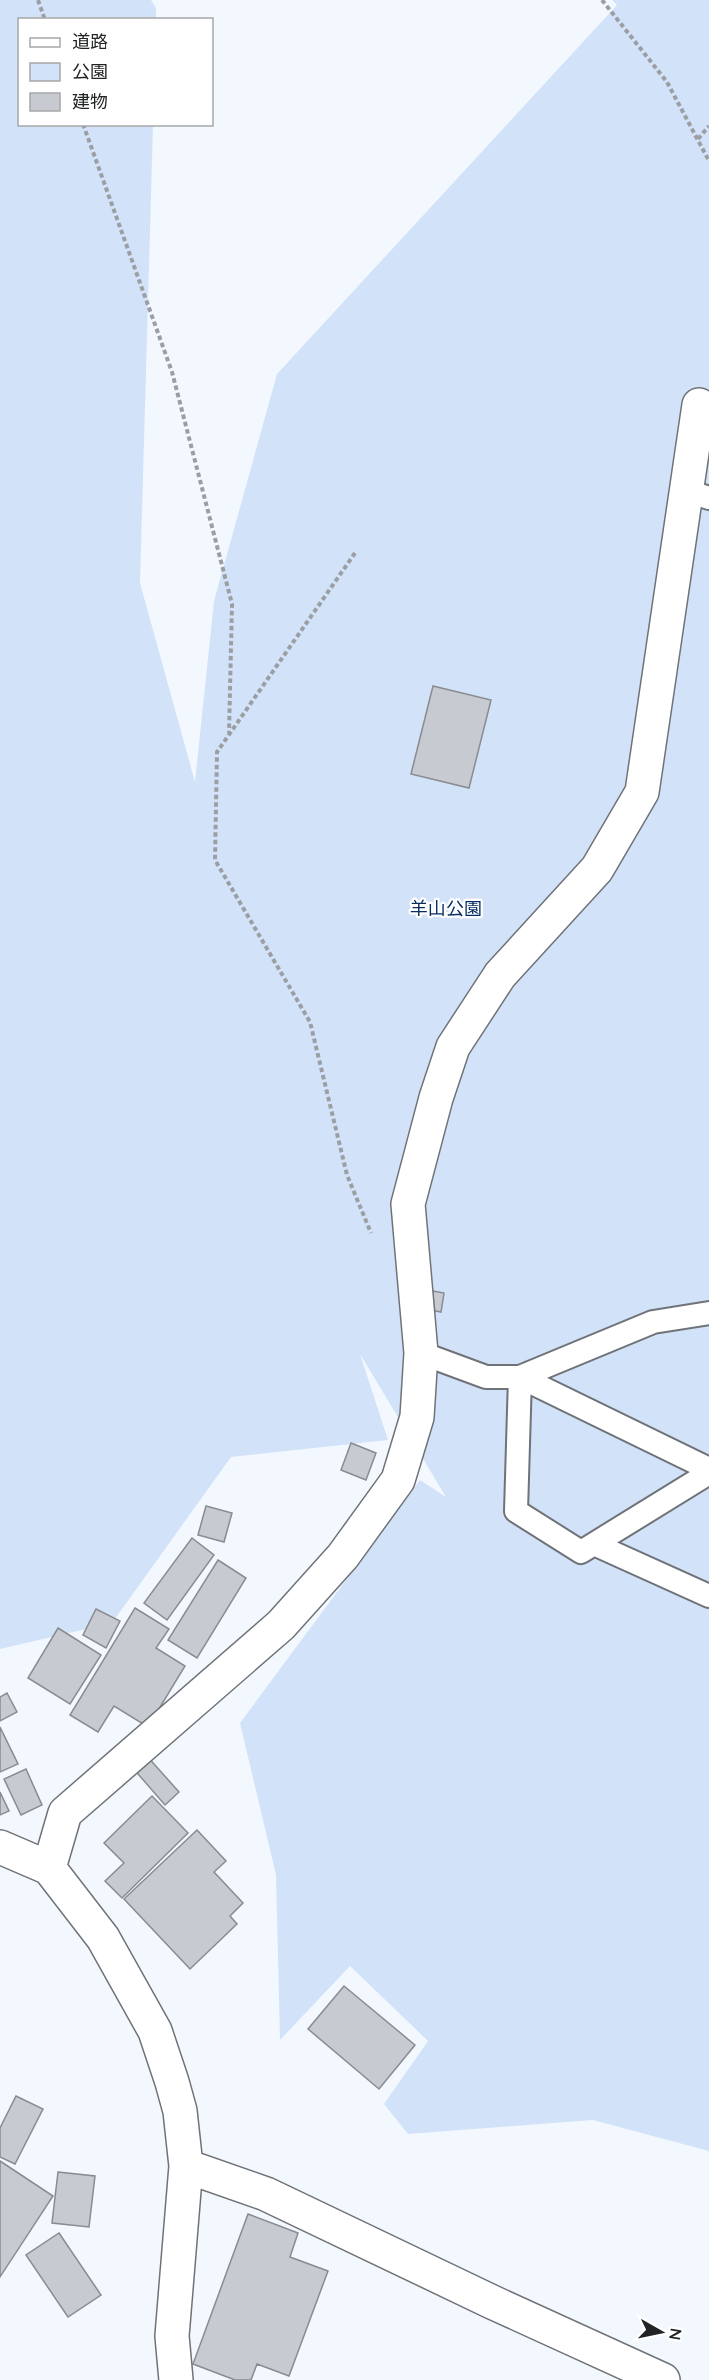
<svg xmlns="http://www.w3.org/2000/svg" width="709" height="2380" viewBox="0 0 709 2380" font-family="Quicksand,'Noto Sans JP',sans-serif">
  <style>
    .green { fill: #d2e3f9 }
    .building { fill: #c7cbd1; stroke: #888c91; stroke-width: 1.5 }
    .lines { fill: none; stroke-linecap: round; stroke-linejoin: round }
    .service-casing { stroke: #6f7378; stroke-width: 26 }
    .minor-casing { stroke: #6f7378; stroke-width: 36 }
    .path { stroke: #9b9fa3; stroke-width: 4; stroke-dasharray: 4.5 3; stroke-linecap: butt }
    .service { stroke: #fff; stroke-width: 22 }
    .minor { stroke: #fff; stroke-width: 33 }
    .labels { text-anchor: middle; stroke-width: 4.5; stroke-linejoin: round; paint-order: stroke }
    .park-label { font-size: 18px; fill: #062e60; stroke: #fff }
  </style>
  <rect width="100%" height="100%" fill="#f3f8fe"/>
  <!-- green -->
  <path class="green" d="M0 0H151L156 8V19L20 20V124L153 125 140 583 195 782 214 601 277 374 617 5 612 0H709V2151L593 2120 408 2134 384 2104 428 2041 350 1966 280 2040 276 1875 240 1723 420 1480 446 1497 360 1354 388 1440 231 1457 112 1623 0 1649Z"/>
  <!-- building -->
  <path class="building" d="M433 686 491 700 469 788 411 774Z
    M433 1291 444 1293 441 1312 430 1310Z
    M351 1443 376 1453 366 1480 341 1470Z
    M206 1506 232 1513 224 1542 198 1535Z
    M192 1538 214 1555 167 1620 144 1603Z
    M218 1560 246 1578 197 1658 168 1640Z
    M135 1608 169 1629 156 1648 185 1666 148 1727 114 1706 98 1732 70 1715Z
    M96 1609 120 1621 106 1648 83 1635Z
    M58 1628 101 1655 70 1704 28 1678Z
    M7 1693 17 1712 0 1721V1697Z
    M0 1727 18 1764 0 1772Z
    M146 1755 179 1792 165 1805 132 1767Z
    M26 1769 42 1805 21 1815 4 1779Z
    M0 1792 9 1811 0 1815Z
    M152 1796 188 1833 122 1898 105 1881 124 1863 104 1843Z
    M197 1830 226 1861 214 1872 243 1903 230 1916 237 1924 190 1969 124 1899Z
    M344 1986 415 2045 379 2089 308 2029Z
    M16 2096 43 2109 15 2164 0 2157V2128Z
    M0 2161 53 2196 0 2277Z
    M58 2172 95 2176 89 2227 52 2223Z
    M248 2214 298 2233 290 2257 328 2271 289 2376 257 2364 251 2380H235L193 2364Z
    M59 2233 101 2295 68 2317 26 2255Z"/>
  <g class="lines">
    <!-- service casing -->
    <g class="service-casing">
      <path id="service" d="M688 491 709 498
        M421 1353 486 1377H520L653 1322 709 1313
        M709 1469 520 1377 516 1511 581 1552 709 1473
        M596 1545 709 1596"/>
    </g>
    <!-- minor casing -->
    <g class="minor-casing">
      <path id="minor" d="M0 1847 49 1868 103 1938 155 2031 172 2082 180 2111 186 2166 172 2336 176 2380
        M49 1868 65 1813 281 1625 343 1556 398 1480 417 1417 421 1353 408 1204 436 1098 453 1047 500 975 597 869 642 792 699 405
        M186 2166 266 2194 492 2302 663 2380"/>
    </g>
    <!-- path -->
    <path class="path" d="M38 0 45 20
      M602 0 667 82 709 161
      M83 124 172 372 232 604 229 733
      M698 139 709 126
      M355 553 217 752 215 860 310 1022 347 1175 371 1233"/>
    <!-- service -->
    <use href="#service" class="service"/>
    <!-- minor -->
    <use href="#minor" class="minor"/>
  </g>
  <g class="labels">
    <!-- park labels -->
    <g class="park-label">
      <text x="446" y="915">羊山公園</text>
    </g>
  </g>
  <!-- legend -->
  <rect x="18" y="18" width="195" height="108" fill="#ffffff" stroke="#a6a7a8" stroke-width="1.5"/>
  <rect x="30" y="38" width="30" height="9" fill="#ffffff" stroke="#a6a7a8" stroke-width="1.5"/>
  <text x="72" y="48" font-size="18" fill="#212325">道路</text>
  <rect x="30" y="63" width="30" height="18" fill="#d2e3f9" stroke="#a6a7a8" stroke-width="1.5"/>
  <text x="72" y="78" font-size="18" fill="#212325">公園</text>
  <rect x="30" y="93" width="30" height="18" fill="#c7cbd1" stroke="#a6a7a8" stroke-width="1.5"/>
  <text x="72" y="108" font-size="18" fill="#212325">建物</text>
  <!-- north arrow -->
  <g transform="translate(661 2332) rotate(99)" stroke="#ffffff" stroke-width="4.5" paint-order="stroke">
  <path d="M0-4.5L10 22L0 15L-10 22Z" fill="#212325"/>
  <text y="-9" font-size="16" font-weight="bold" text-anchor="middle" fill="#212325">N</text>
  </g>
</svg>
